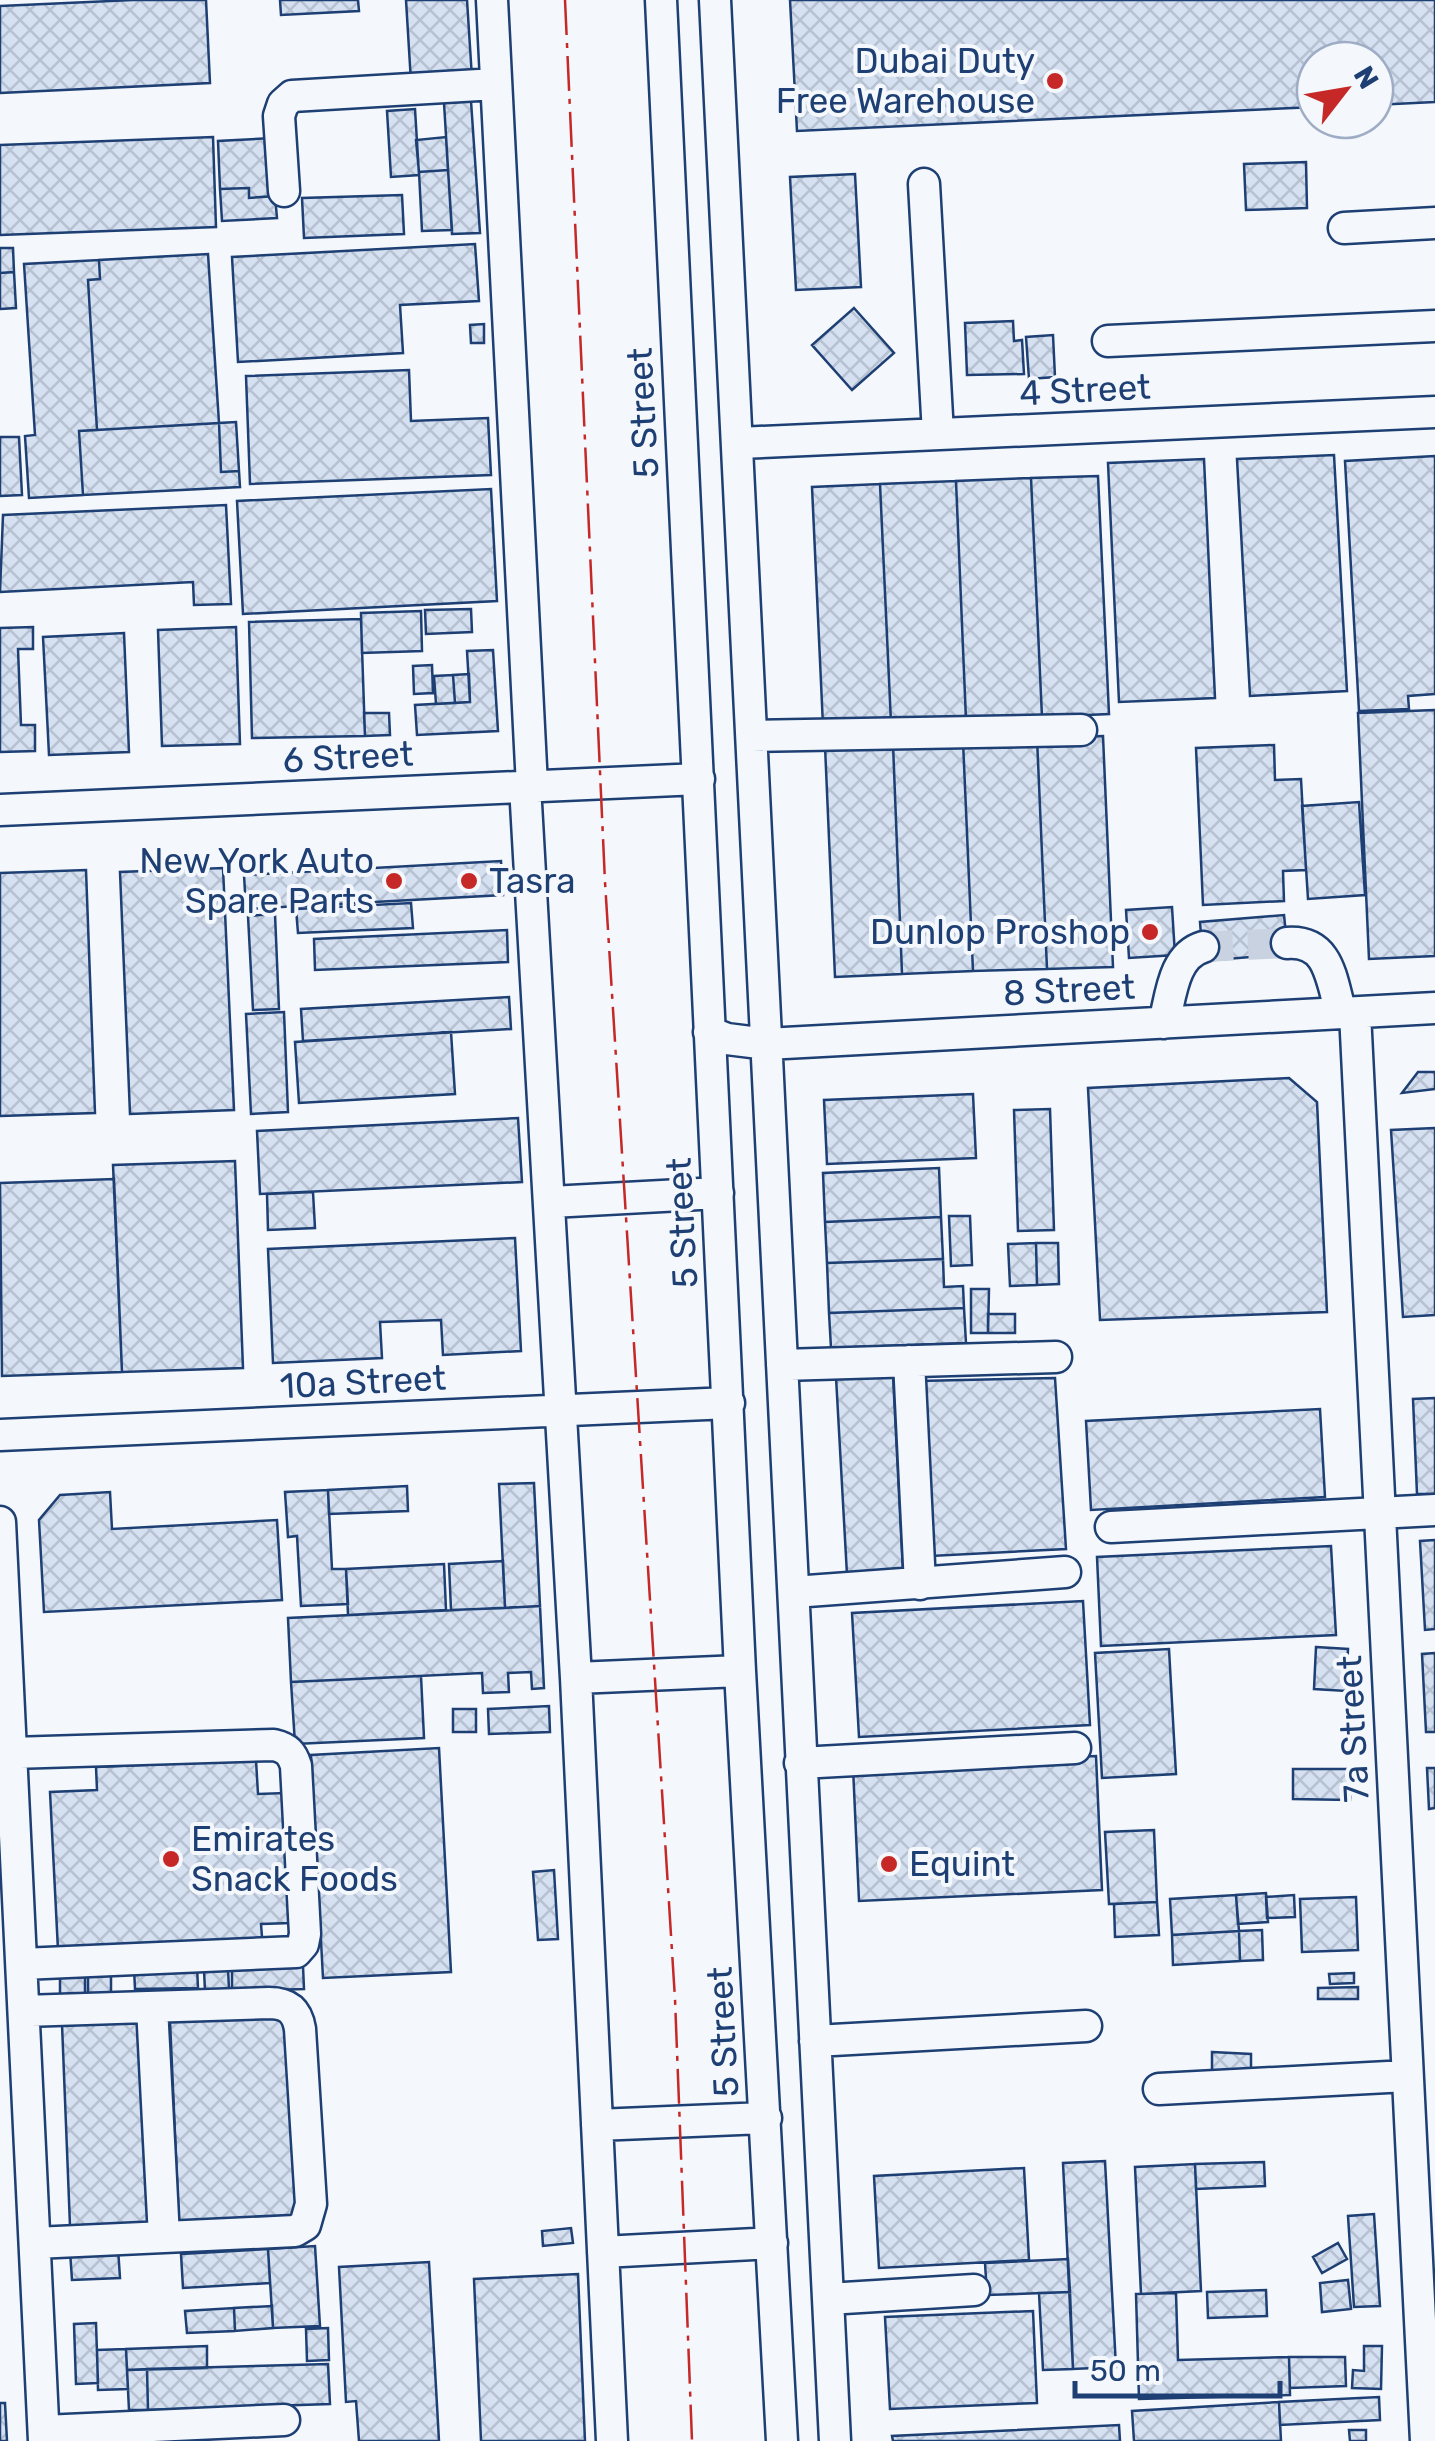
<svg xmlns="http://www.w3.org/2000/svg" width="1435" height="2441" viewBox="0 0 1435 2441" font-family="Rubik,sans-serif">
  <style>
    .building { fill: url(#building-cross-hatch); stroke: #1d3f73; stroke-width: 2.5 }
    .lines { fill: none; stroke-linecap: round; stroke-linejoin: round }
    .minor-tunnel { stroke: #c9d2e0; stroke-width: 30; stroke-dasharray: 30 15; stroke-linecap: butt }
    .minor-casing { stroke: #1d3f73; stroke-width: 35 }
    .minor { stroke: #f4f7fb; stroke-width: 30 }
    .power { stroke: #c62828; stroke-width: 2.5; stroke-dasharray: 35 8 5 8; stroke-linecap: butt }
    .poi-dot { fill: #c62828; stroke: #f4f7fb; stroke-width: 4 }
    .labels { text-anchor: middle; stroke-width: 8; stroke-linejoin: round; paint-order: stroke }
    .poi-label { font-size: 35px; fill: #1d3f73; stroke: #f4f7fb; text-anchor: end }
    .street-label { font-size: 35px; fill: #1d3f73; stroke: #f4f7fb }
  </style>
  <defs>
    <pattern id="building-cross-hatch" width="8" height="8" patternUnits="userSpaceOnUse" patternTransform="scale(2.5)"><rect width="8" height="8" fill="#d5e0f0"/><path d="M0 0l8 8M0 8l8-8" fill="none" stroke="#b6c1d1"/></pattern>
  </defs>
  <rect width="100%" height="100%" fill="#f4f7fb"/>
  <!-- building -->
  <path class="building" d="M133 0H206L210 83 0 93V6Z
    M280 0H358L359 11 281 15Z
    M406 0H467L472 78 411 82Z
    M790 0H1435V102L1375 105V60H1315V107L797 131Z
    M471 101 480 233 452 234 444 103Z
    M415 109 419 175 391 177 387 111Z
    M213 137 216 227 0 235V145Z
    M446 137 448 170 419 172 416 140Z
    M272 138 275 196 249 198V188L220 189 218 141Z
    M1306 162 1307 208 1246 210 1244 164Z
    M448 170 452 230 422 231 419 172Z
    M855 174 861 287 796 290 790 177Z
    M249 188V198L275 196 277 218 222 221 220 189Z
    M402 195 404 234 304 238 302 198Z
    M475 244 479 301 400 305 403 353 238 362 232 257Z
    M0 248H13L14 272 0 273Z
    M208 254 219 423 97 430 88 280 100 279 99 260Z
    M99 260 100 279 88 280 97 430 79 431 83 495 29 498 25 436 35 435 24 264Z
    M14 272 16 308 0 309V273Z
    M854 308 894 353 852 390 812 345Z
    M1013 321 1014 341 1022 340 1024 374 967 375 965 323Z
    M484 324V343H471L470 325Z
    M1053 335 1055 377 1029 379 1026 337Z
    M409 370 411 421 488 418 491 475 250 484 246 376Z
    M236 422 239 471 221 472 219 423Z
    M219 423 221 472 239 471 240 487 83 495 79 431Z
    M0 437H19L22 495 0 496Z
    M1334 455 1347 691 1250 696 1237 459Z
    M1435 456V694L1408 696 1409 709 1359 711 1345 461Z
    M1204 459 1215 698 1119 702 1108 463Z
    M1098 476 1109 714 1042 717 1031 478Z
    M1031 478 1042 717 966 720 956 481Z
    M956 481 966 720 891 723 880 484Z
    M880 484 891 723 823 726 812 487Z
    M491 489 497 601 243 614 237 501Z
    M226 505 231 604 194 605 193 582 0 592 3 515Z
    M471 609 472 632 426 634 425 610Z
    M421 611 422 651 362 653 361 613Z
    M361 619 365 736 252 738 249 622Z
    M33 627V649H18L21 725H35V751L0 752V628Z
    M236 627 240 744 162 746 158 630Z
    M124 633 129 752 49 755 43 637Z
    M493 650 498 731 417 735 415 705 470 702 467 651Z
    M432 665 433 693 414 694 413 666Z
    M469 674 470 702 455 703 453 675Z
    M453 675 455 703 436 704 434 676Z
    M1435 710V956L1369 959 1358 713Z
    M364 713H389L390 735 365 736Z
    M1103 736 1113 967 1047 969 1037 738Z
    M1037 738 1047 969 973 971 963 741Z
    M963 741 973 971 902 974 893 744Z
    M893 744 902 974 835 977 825 746Z
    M1274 745 1275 780 1301 779 1306 870 1283 871 1284 901 1203 905 1196 748Z
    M1359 802 1365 895 1308 899 1302 806Z
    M501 861 503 895 246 909 244 875Z
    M223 868 234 1110 130 1114 120 872Z
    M86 870 95 1113 0 1116V873Z
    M411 903 413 928 298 933 296 909Z
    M1172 907 1175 955 1129 958 1126 910Z
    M275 914 279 1009 253 1010 248 916Z
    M1284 915 1288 954 1203 961 1200 922Z
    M507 930 508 962 315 970 314 939Z
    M509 997 511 1029 303 1041 301 1009Z
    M284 1012 288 1112 251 1114 246 1014Z
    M451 1032 455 1094 299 1103 295 1042Z
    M1418 1072H1435V1089L1402 1093Z
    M1289 1078 1317 1102 1327 1312 1100 1320 1088 1088Z
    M973 1094 976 1158 827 1164 824 1100Z
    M1050 1109 1054 1230 1018 1231 1014 1110Z
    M518 1118 522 1182 260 1194 257 1131Z
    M1435 1128V1315L1403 1317 1391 1130Z
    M235 1161 243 1368 122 1372 113 1165Z
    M939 1168 941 1217 825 1222 823 1173Z
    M114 1179 122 1372 2 1376 0 1183Z
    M313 1192 315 1228 268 1230 267 1194Z
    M949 1216H970L972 1265 951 1266Z
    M941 1217 943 1259 827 1263 825 1222Z
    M515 1238 521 1351 443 1355 441 1320 380 1322 382 1358 273 1363 268 1249Z
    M1036 1243 1037 1285 1010 1286 1008 1244Z
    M1036 1243H1058L1059 1284 1037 1285Z
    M943 1259 944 1287 963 1286 964 1308 829 1313 827 1263Z
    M971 1289H989L988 1333H971Z
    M964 1308 966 1343 831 1348 829 1313Z
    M988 1314H1015V1333H988Z
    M893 1375 903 1572 847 1575 836 1377Z
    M1055 1378 1066 1549 931 1556 919 1381Z
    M1435 1398V1494H1417L1413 1399Z
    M1320 1409 1325 1497 1091 1510 1086 1421Z
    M534 1483 540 1606 505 1608 499 1484Z
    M407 1486 408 1511 329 1514 328 1490Z
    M328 1490 332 1569H346L348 1604 301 1606 297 1536 288 1537 285 1492Z
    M110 1492 112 1529 277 1520 282 1600 44 1612 39 1520 60 1495Z
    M1435 1540V1629L1425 1630 1420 1541Z
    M1331 1546 1336 1635 1101 1646 1097 1557Z
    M503 1561 505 1608 451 1610 449 1564Z
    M444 1564 446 1610 348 1615 346 1569Z
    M1083 1601 1090 1725 859 1737 852 1613Z
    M540 1606 544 1688 532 1689 531 1672 508 1673 509 1692 483 1693 482 1673 291 1682 288 1618Z
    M1316 1647 1348 1649 1346 1691 1314 1689Z
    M1169 1649 1176 1774 1102 1778 1095 1653Z
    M1435 1653V1732H1426L1422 1654Z
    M421 1676 424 1738 295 1744 291 1682Z
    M549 1706 550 1732 489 1734 488 1709Z
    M453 1709H476V1732H453Z
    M439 1748 451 1972 323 1978 311 1755Z
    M1096 1756 1102 1890 859 1901 853 1767Z
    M256 1760 258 1794 285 1793 291 1923 261 1924 263 1950H58L50 1792 97 1790 96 1767Z
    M1427 1768H1435V1808L1429 1809Z
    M1293 1769H1351L1350 1800 1293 1799Z
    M1154 1830 1157 1902 1109 1904 1105 1832Z
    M554 1870 558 1939 538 1940 533 1872Z
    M1266 1893 1268 1922 1238 1924 1236 1895Z
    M1236 1895 1239 1931 1172 1935 1170 1899Z
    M1294 1895 1295 1917 1267 1918 1266 1897Z
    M1356 1897 1358 1950 1302 1952 1300 1899Z
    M1157 1902 1159 1935 1115 1937 1114 1904Z
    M1262 1930 1263 1960 1240 1961 1239 1931Z
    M1239 1931 1240 1961 1173 1965 1172 1935Z
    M197 1966 198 1988 135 1989 134 1968Z
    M303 1966 304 1989 232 1991V1968Z
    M228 1969 229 1989 205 1991 204 1970Z
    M88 1972H111V1999H88Z
    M1354 1973V1983L1330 1984 1329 1974Z
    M60 1975H85V2000H60Z
    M1358 1987V1999H1318V1988Z
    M290 2016 300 2220 179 2225 170 2021Z
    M139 2021 148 2223 70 2226 62 2024Z
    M1212 2052 1251 2054V2075L1212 2074Z
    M1105 2161 1116 2367 1073 2369 1063 2163Z
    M1264 2162 1265 2186 1196 2189 1195 2164Z
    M1195 2164 1201 2291 1141 2294 1135 2167Z
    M1024 2168 1029 2260 879 2268 874 2176Z
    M1374 2214 1380 2306 1354 2307 1348 2216Z
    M571 2228 573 2243 543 2246 542 2231Z
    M1338 2243 1347 2259 1322 2273 1313 2257Z
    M315 2246 320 2326 273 2328 268 2249Z
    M118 2248 120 2278 72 2280 70 2251Z
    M268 2249 270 2283 183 2288 181 2254Z
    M1068 2259 1070 2292 987 2295 985 2263Z
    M429 2262 439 2441H359L356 2401 346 2402 339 2267Z
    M578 2274 585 2441H481L474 2279Z
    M1348 2280 1351 2309 1322 2312 1320 2283Z
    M1266 2290 1267 2316 1208 2318 1207 2292Z
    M1070 2292 1073 2369 1043 2370 1039 2293Z
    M1176 2293 1178 2360 1289 2357 1290 2395 1139 2399 1136 2294Z
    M272 2306 273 2328 235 2331 234 2308Z
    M234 2308 235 2331 187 2333 185 2311Z
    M1033 2311 1037 2403 890 2409 885 2317Z
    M96 2323 98 2383 76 2384 74 2324Z
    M328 2328 329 2360 307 2361 306 2329Z
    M207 2346V2368L127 2370 126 2349Z
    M1364 2346H1382L1381 2389 1352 2388 1353 2370 1364 2371Z
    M126 2349 128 2389 98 2390 97 2350Z
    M1289 2357H1345L1346 2386 1290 2388Z
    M328 2364 330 2404 148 2410 147 2369Z
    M147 2369 148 2410H129L127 2370Z
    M1379 2397 1380 2420 1280 2425 1279 2402Z
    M1279 2402 1281 2441H1134L1132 2411Z
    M0 2403H5L7 2441H0Z
    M1119 2425 1120 2441H893L892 2436Z
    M1349 2430H1366V2441H1350Z"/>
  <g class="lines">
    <!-- minor-tunnel -->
    <path class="minor-tunnel" d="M1203 947 1287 943"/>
    <!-- minor casing -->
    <g class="minor-casing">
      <path id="minor" d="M492 0 532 786
        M661 0 740 1671 782 2441
        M715 0 835 2441
        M924 184 938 434
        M284 191 279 116 283 104 292 96 496 84
        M1344 228 1435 223
        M1108 341 1435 326
        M739 443 1435 412
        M752 736 1081 730
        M525 786 576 1678 612 2441
        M0 810 699 779
        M1287 943C1330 940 1331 980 1341 1013
        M1355 1013 1426 2441
        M1164 1023C1171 996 1173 956 1203 947
        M709 1032 727 1039 766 1044 1435 1008
        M551 1202 718 1193
        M909 1361 920 1584
        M782 1365 1056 1357
        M0 1435 729 1403
        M0 1522 44 2441
        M1111 1527 1435 1510
        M794 1592 1065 1572
        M576 1678 740 1671
        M12 1753 274 1745C287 1748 292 1753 296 1766L305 1934 303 1944 296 1952 22 1964
        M800 1763 1075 1748
        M152 2007 164 2237
        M24 2011 269 2003C288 2003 297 2011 300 2029L311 2204 305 2225 295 2231 35 2243
        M815 2041 1086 2026
        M1159 2089 1407 2076
        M597 2125 766 2118
        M603 2252 772 2243
        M828 2299 974 2290
        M44 2431 284 2420"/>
    </g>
    <!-- minor -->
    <use href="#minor" class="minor"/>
    <!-- power -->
    <path class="power" d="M565 0 605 882 675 1999 692 2441"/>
  </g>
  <!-- markers -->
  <g class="poi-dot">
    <circle cx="1055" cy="81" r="10"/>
    <circle cx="394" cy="881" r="10"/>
    <circle cx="469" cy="881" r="10"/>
    <circle cx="1150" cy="932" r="10"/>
    <circle cx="171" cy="1859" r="10"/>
    <circle cx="889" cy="1864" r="10"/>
  </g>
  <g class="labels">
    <!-- poi labels -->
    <g class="poi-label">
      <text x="1035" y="73">Dubai Duty<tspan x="1035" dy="40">Free Warehouse</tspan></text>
      <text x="374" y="873">New York Auto<tspan x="374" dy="40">Spare Parts</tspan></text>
      <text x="489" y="893" text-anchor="start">Tasra</text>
      <text x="1130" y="944">Dunlop Proshop</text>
      <text x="191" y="1851" text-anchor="start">Emirates<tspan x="191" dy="40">Snack Foods</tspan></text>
      <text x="909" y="1876" text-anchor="start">Equint</text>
    </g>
    <!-- street labels -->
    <g class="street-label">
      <text transform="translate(1085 390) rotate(-3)" y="12">4 Street</text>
      <text transform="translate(643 413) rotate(-93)" y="12">5 Street</text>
      <text transform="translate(348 757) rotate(-3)" y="12">6 Street</text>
      <text transform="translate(1069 990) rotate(-3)" y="12">8 Street</text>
      <text transform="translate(682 1223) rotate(-93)" y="12">5 Street</text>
      <text transform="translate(363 1382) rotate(-3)" y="12">10a Street</text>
      <text transform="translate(1353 1729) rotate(-93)" y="12">7a Street</text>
      <text transform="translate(723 2032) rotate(-93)" y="12">5 Street</text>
    </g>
  </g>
  <!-- north arrow -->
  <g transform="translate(1345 90) rotate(59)"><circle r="48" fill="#f4f7fb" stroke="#9eadc5" stroke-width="2.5"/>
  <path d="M0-8L18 38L0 25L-18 38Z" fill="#c62828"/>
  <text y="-15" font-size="28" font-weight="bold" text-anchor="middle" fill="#1d3f73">N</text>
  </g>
  <!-- scale -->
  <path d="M1075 2381v15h205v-15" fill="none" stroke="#1d3f73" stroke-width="5"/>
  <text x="1090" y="2381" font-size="30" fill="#1d3f73" stroke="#f4f7fb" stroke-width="8" paint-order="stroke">50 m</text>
</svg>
